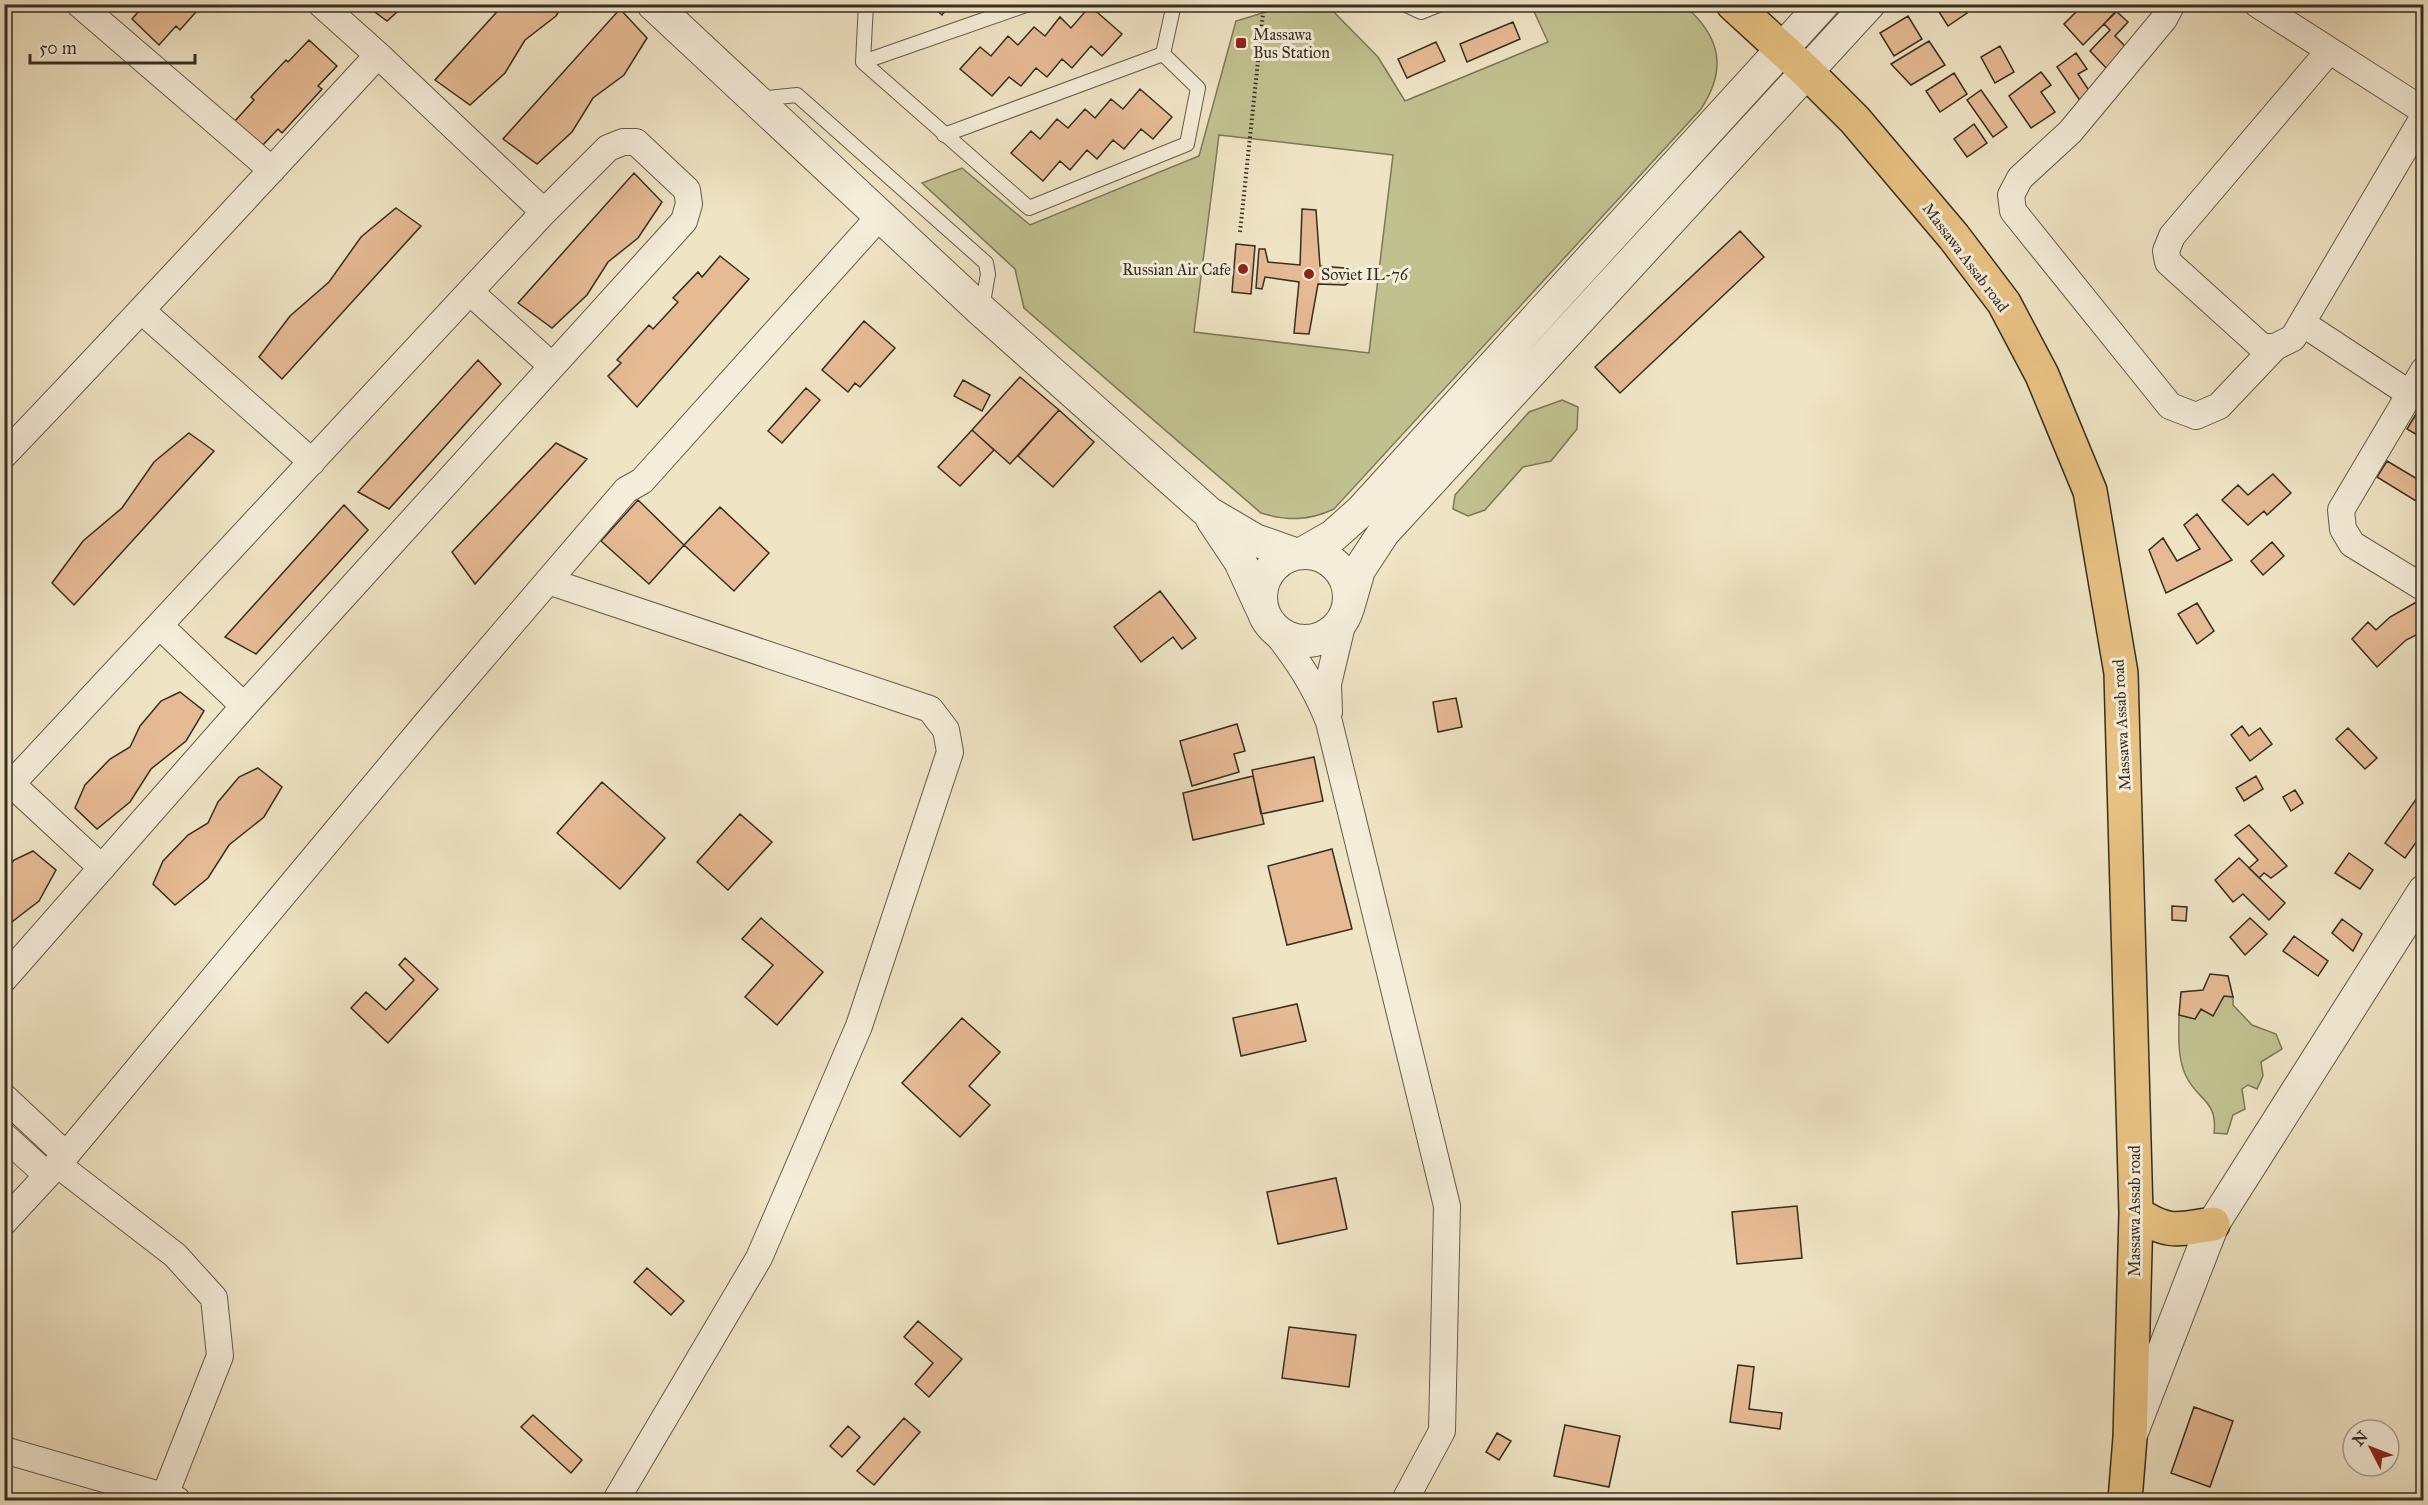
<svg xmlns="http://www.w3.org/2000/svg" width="2428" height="1505" viewBox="0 0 2428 1505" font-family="'IM FELL Great Primer',serif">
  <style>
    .green { fill: #c1c18f; stroke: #7c785a; stroke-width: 1.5; fill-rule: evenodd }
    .building { fill: #e6ba93; stroke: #362e24; stroke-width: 1.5 }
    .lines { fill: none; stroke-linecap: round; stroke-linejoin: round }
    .service-casing { stroke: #645c4c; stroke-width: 16 }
    .minor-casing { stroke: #645c4c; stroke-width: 28 }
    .tertiary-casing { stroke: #645c4c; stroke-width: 34 }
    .trunk-casing { stroke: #362e24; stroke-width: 36 }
    .path { stroke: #362e24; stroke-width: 4; stroke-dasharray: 1.5 3; stroke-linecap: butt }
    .service { stroke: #f5edd9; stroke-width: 14 }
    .minor { stroke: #f5edd9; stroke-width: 26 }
    .tertiary { stroke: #f5edd9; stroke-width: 32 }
    .trunk { stroke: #e8c282; stroke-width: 33 }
    .poi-dot { fill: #8f2418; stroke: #f5edd9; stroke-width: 2 }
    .labels { text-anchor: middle; stroke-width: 6; stroke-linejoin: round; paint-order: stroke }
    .poi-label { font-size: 16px; fill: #362e24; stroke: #f5edd9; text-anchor: start }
    .street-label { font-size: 16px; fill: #362e24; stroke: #f5edd9 }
  </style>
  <rect width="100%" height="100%" fill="#efe4c4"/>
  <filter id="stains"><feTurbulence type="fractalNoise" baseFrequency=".00333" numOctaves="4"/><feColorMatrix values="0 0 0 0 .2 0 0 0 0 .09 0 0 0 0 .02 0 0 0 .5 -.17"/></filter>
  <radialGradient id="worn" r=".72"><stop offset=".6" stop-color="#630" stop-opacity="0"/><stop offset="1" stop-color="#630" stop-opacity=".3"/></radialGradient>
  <!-- green -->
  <path class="green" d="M1289 5H1327L1378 57 1405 101 1548 42 1531 5H1684C1720 36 1728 68 1701 109L1334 509C1308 521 1288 521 1261 513L1024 308 1015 269 922 183 962 168 1030 225 1199 156 1236 21ZM1219 135 1393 155 1369 353 1194 332Z
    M1562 400 1578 407 1577 429 1551 461 1523 467 1485 510 1468 516 1453 509 1455 495 1529 412Z
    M2224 996 2233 997V1005L2252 1025 2276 1034 2282 1049 2261 1062 2263 1076 2257 1089 2248 1085 2242 1089 2245 1109 2233 1115 2227 1134 2214 1133C2218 1100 2197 1100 2186 1076 2177 1057 2179 1036 2179 1015L2195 1019 2201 1009 2213 1015Z"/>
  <!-- building -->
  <path class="building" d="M145 4H203L180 30 176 26 159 45 132 19Z
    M364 4H406L387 21Z
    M504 4H563L556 16 525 40 505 73 470 105 435 80Z
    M930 4H951L942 15Z
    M1934 4H1961L1967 13 1948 26Z
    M2084 4H2118L2121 7 2083 45 2064 24Z
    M1090 6 1122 34 1102 56 1091 46 1072 68 1062 59 1047 77 1036 68 1021 86 1009 77 992 96 960 69 980 47 991 56 1008 36 1018 45 1034 27 1045 36 1060 17 1071 28Z
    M620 9 647 38 624 75 593 98 572 132 537 164 503 139Z
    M2116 11 2128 22 2115 36 2128 49 2109 71 2090 51 2110 30 2104 24Z
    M1908 16 1922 39 1894 56 1880 33Z
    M1513 22 1520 39 1467 62 1460 44Z
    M309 40 337 66 318 86 322 89 282 133 278 129 261 147 234 122 254 100 251 97 286 60 288 62Z
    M1929 41 1945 65 1911 85 1891 64Z
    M1436 42 1445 61 1407 78 1398 59Z
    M2000 46 2014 72 1995 83 1981 57Z
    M2076 53 2087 69 2078 74 2090 92 2081 102 2057 67Z
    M2041 72 2051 85 2041 92 2055 112 2031 128 2009 96Z
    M1954 73 1967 94 1940 112 1926 91Z
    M1140 89 1172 117 1153 139 1141 129 1124 149 1113 140 1097 159 1087 150 1070 170 1060 161 1043 181 1011 153 1031 131 1040 139 1057 119 1068 128 1085 109 1095 118 1111 99 1123 109Z
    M1981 90 2007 127 1993 137 1967 100Z
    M1974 124 1987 143 1967 157 1954 139Z
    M634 173 662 202 638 238 608 262 587 295 552 328 518 303Z
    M396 208 421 226 282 379 259 357 290 316 329 282 361 237Z
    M1302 209 1316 210 1320 266 1345 268 1353 272 1356 277 1345 285 1318 284 1309 334 1294 333 1299 282 1265 277 1262 289 1256 288 1259 249H1265L1268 262 1300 265Z
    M1740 231 1764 257 1620 393 1595 367Z
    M1236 244 1255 246 1251 294 1232 292Z
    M720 256 749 279 637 407 608 376 621 363 617 360 649 325 653 329 678 302 673 298 698 272 702 277Z
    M864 321 895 348 860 387 855 383 848 392 822 370Z
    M478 360 501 384 389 509 358 492Z
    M1020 377 1059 410 1010 464 972 430Z
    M963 380 990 395 982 411 954 396Z
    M806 388 820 400 782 443 768 431Z
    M2424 401V439L2407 429Z
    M1059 410 1094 442 1053 487 1018 456Z
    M972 430 994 450 960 486 938 467Z
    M189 433 214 451 74 605 52 583 83 541 122 508 154 462Z
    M556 443 587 459 475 584 452 552Z
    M2387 461 2424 483V506L2377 477Z
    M2273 474 2291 493 2267 515 2264 511 2248 525 2222 500 2238 485 2248 495Z
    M638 500 684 545 649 584 601 541Z
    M344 505 368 530 256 654 225 637Z
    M720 507 769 553 734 591 684 545Z
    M2197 514 2232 560 2166 593 2149 550 2163 538 2177 561 2200 549 2184 525Z
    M2272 542 2284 556 2263 575 2251 561Z
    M1160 591 1196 638 1182 649 1173 637 1141 662 1114 627Z
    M2420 600 2424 605V631L2406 640 2377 667 2352 639 2368 622 2376 630 2390 617Z
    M2197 603 2214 631 2197 644 2178 614Z
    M180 692 204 711 186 741 151 769 130 802 97 829 75 808 85 785 110 759 130 747 140 726 161 701Z
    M1456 698 1462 727 1438 732 1433 702Z
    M1237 724 1245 751 1234 754 1239 772 1192 786 1180 741Z
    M2242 726 2249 736 2260 728 2272 744 2250 761 2231 735Z
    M2348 728 2377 758 2365 769 2336 739Z
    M1314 757 1323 801 1261 814 1252 770Z
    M258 768 282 787 264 817 229 845 208 878 175 905 153 884 163 861 188 835 208 823 218 802 239 777Z
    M1253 776 1264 824 1193 840 1183 793Z
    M2256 776 2263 789 2244 801 2236 788Z
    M602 782 665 838 620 889 557 833Z
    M2424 788V831L2405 858 2385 843Z
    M2295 790 2303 803 2291 811 2283 797Z
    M740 814 772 842 728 890 697 862Z
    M2249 825 2287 866 2271 878 2264 873 2259 878 2249 868 2258 860 2235 835Z
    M1332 849 1352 929 1287 945 1268 866Z
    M33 851 56 870 39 901 4 928V872L14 860Z
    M2349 853 2373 870 2360 889 2335 873Z
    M2239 858 2285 903 2269 920 2243 894 2233 902 2215 880Z
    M2172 906 2187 907 2186 921 2172 920Z
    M761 918 823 972 777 1025 745 997 773 965 742 939Z
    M2250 918 2267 934 2245 955 2230 937Z
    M2342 919 2362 934 2353 951 2332 933Z
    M2294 936 2328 961 2318 976 2283 951Z
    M405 958 438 989 388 1043 351 1008 366 992 386 1010 414 980 399 965Z
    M2210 974 2228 976 2233 997 2224 996 2213 1016 2201 1009 2195 1019 2179 1015 2181 992 2203 990Z
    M1297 1004 1306 1041 1241 1056 1233 1018Z
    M962 1018 1000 1052 969 1086 990 1105 960 1137 902 1083Z
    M1336 1178 1347 1229 1278 1244 1267 1192Z
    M1797 1206 1802 1258 1737 1264 1732 1212Z
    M647 1268 684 1301 671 1315 634 1282Z
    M918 1321 962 1359 929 1397 915 1384 933 1363 904 1337Z
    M1289 1327 1356 1335 1349 1387 1282 1378Z
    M1738 1365 1754 1367 1749 1409 1782 1413 1780 1429 1730 1422Z
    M2194 1407 2233 1421 2210 1487 2171 1473Z
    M533 1415 582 1460 571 1473 521 1427Z
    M904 1418 920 1432 874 1485 857 1471Z
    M1565 1425 1620 1436 1609 1487 1554 1476Z
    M848 1426 860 1437 842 1457 830 1446Z
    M1497 1433 1511 1441 1499 1460 1486 1452Z"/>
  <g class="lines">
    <!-- service casing -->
    <g class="service-casing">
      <path id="service" d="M866 4 863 62 1029 208 1187 144 1198 88 1163 54 1174 4
        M1404 4 1421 12 1441 4
        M863 62 1029 4
        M758 99 797 95 986 263 988 274 982 308
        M944 135 1163 54"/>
    </g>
    <!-- minor casing -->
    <g class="minor-casing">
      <path id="minor" d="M79 4 272 170
        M321 4 378 55 544 212
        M2172 4 2164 19 2070 132 2020 178 2011 195 2013 211 2170 406 2196 416 2219 406 2275 347
        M2257 4 2424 111
        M2329 51 2172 236 2166 251 2168 262 2262 347H2275L2293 338 2424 116
        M470 292 552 366
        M142 311 312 462
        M2302 323 2410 394
        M2424 370 2341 510 2343 529 2352 544 2424 588
        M4 455C131 323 254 189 378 55
        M548 581 930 709 946 730 950 752 859 1026 759 1258 616 1500
        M160 626 244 706
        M1273 629C1297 659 1315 686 1329 722L1447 1206 1442 1431 1405 1500
        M1329 712 1328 684 1344 617
        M4 777 102 868
        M4 792 544 212 608 148 623 142H636L687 190 689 204 684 221 244 706 4 979
        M4 1097 66 1155
        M4 1136 47 1175
        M57 1164 175 1255 214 1298 220 1356 163 1500
        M4 1222 66 1155 429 720 626 490 642 481 880 216
        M4 1450 177 1500"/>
    </g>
    <!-- tertiary casing -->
    <g class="tertiary-casing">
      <path id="tertiary" d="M653 4 981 310 1209 513 1255 540 1295 554
        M1212 519 1240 561 1262 609
        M1305 552 1333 536 1361 511 1823 4
        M1261 597a44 44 0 1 1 88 0a44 44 0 1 1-88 0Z
        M1348 608 1359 570 1384 532 1869 4
        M2132 1432 2213 1224 2424 891"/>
    </g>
    <!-- trunk casing -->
    <g class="trunk-casing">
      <path id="trunk" d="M1733 4 1807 72 1855 120 1954 237 2004 303 2042 375 2090 491 2121 673 2136 1213 2130 1438 2125 1500
        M2136 1213C2168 1234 2176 1230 2213 1224"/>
    </g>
    <!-- path -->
    <path class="path" d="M1240 232 1264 4"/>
    <!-- service -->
    <use href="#service" class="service"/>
    <!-- minor -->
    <use href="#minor" class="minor"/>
    <!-- tertiary -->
    <use href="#tertiary" class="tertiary"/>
    <!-- trunk -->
    <use href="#trunk" class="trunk"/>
  </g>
  <!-- markers -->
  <g class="poi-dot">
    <rect x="1235" y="37" width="12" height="12" rx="3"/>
    <circle cx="1243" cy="269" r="6"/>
    <circle cx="1309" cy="274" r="6"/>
  </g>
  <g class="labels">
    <!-- poi labels -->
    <g class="poi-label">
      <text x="1253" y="40">Massawa<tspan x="1253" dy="18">Bus Station</tspan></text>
      <text x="1231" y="275" text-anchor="end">Russian Air Cafe</text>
      <text x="1321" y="280">Soviet IL-76</text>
    </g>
    <!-- street labels -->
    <g class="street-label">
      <text transform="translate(1966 257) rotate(53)" y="6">Massawa Assab road</text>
      <text transform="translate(2121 725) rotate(-93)" y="6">Massawa Assab road</text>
      <text transform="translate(2134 1211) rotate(-90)" y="6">Massawa Assab road</text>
    </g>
  </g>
  <!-- margin -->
  <rect width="2428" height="1505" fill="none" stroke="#efe4c4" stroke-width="24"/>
  <rect x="6" y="6" width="2416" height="1493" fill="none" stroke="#362e24" stroke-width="3"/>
  <rect x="12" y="12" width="2404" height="1481" fill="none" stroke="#362e24" stroke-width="1.5"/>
  <!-- north arrow -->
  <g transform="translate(2371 1448) rotate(312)"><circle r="28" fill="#f5edd9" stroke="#a9a191" stroke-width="1.5"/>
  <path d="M0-4.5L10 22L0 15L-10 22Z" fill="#8f2418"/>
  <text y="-9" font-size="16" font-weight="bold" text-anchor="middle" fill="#362e24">N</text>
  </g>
  <!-- scale -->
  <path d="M30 54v9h165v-9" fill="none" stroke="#362e24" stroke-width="3"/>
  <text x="39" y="54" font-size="18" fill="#362e24" stroke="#f5edd9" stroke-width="4.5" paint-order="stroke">50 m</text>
  <rect width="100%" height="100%" filter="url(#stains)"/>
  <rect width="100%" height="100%" fill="url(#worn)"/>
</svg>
